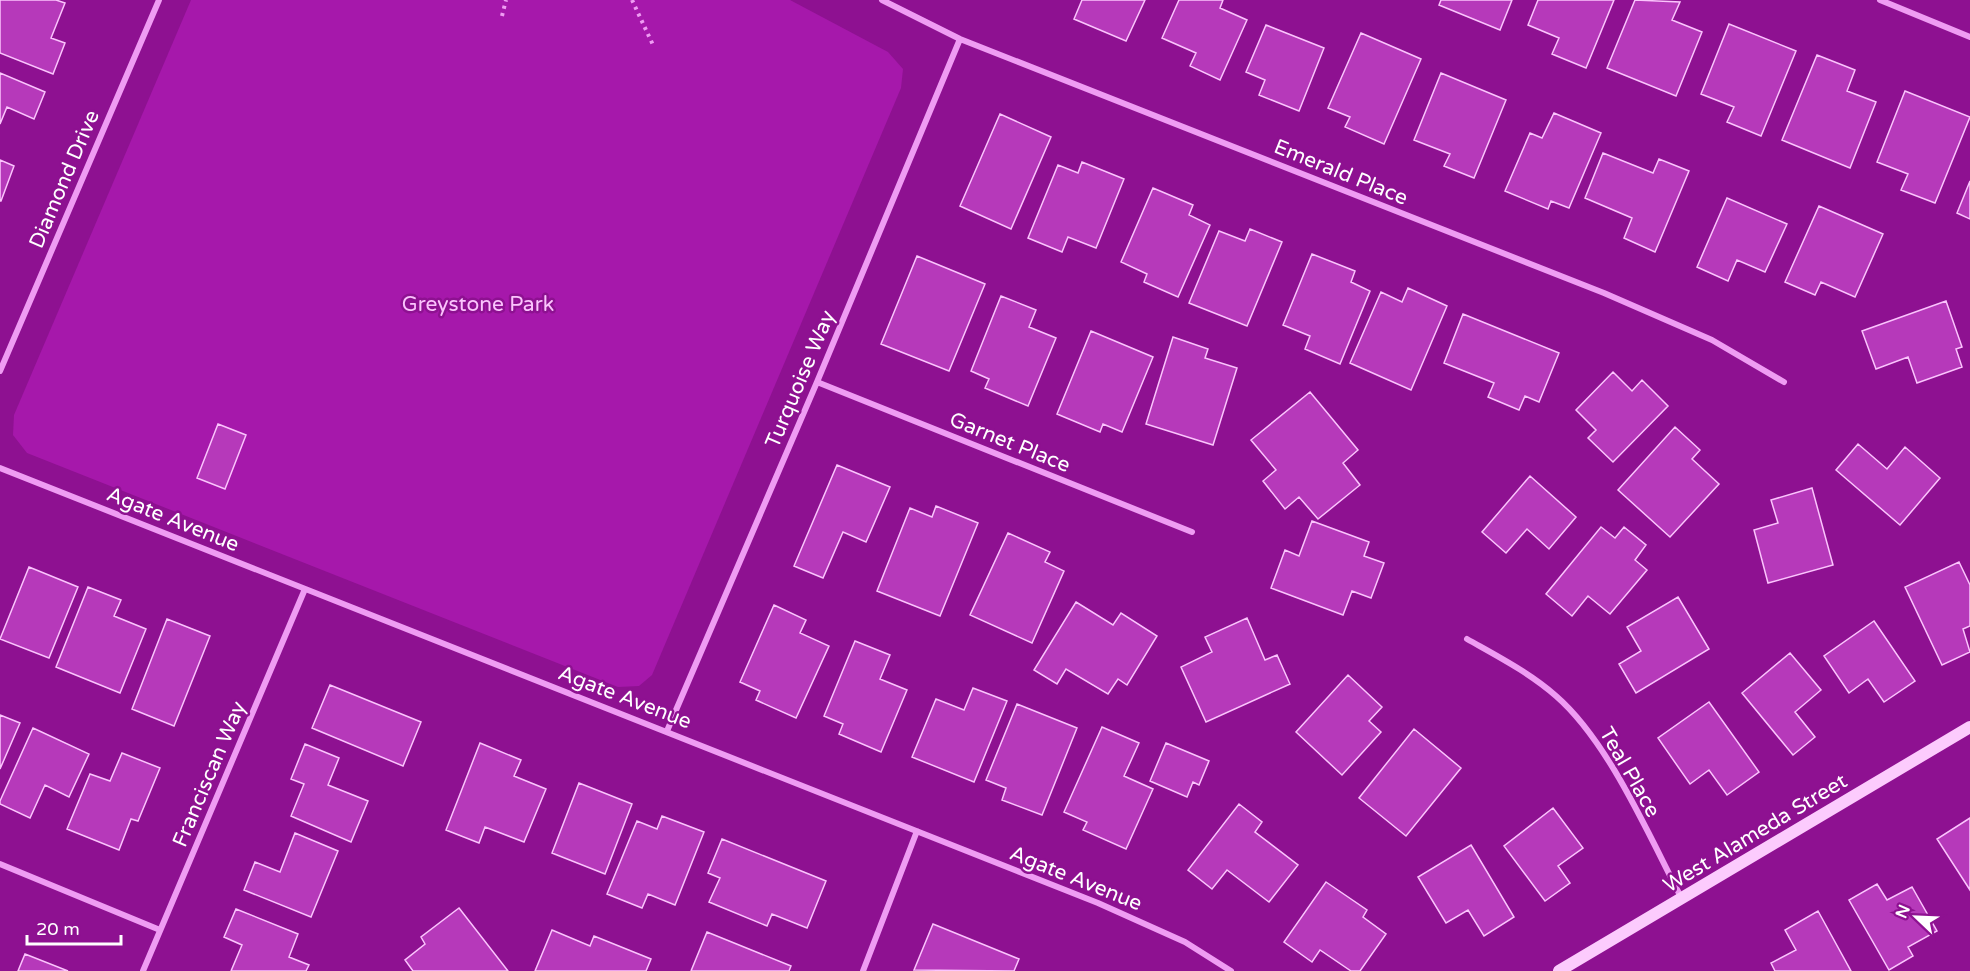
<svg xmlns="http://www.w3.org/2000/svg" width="1970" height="971" viewBox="0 0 1970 971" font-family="'Varela Round',sans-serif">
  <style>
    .green { fill: #a618ab }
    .building { fill: #b639ba; stroke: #fbc4fd; stroke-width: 1.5 }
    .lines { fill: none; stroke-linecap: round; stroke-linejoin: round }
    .path { stroke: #ef9cf3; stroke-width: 4; stroke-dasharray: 3 4.5; stroke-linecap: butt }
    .street { stroke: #ef9cf3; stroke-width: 6 }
    .secondary { stroke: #fccbfd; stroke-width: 12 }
    .labels { text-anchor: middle; stroke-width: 5; stroke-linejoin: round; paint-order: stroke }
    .street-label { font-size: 21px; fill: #fff; stroke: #8e1191 }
    .park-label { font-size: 21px; fill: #fbc4fd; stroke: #8e1191 }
  </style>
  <rect width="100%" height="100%" fill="#8e1191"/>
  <!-- green -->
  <path class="green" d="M191 0H790L888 52 903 69 901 88 652 675 639 686 618 687 27 453 13 435 14 415Z"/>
  <!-- building -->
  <path class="building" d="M0 0H56L65 3 51 38 65 43 53 74 0 53Z
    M1082 0H1145L1126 41 1074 19Z
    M1179 0H1223L1220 8 1247 20 1220 80 1190 66 1196 53 1162 38Z
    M1441 0H1512L1500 30 1439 5Z
    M1538 0H1614L1586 68 1552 54 1559 38 1528 25Z
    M1635 0 1680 2 1672 20 1702 32 1676 96 1607 68Z
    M1729 24 1796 51 1761 136 1727 122 1734 107 1701 94Z
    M1266 25 1324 48 1299 111 1259 95 1265 80 1246 72Z
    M1361 33 1421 59 1384 144 1345 127 1350 117 1328 108Z
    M1817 55 1855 70 1847 91 1876 102 1850 168 1782 140Z
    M0 73 45 92 34 119 7 107 0 124Z
    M1441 73 1506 100 1474 178 1444 166 1450 154 1414 140Z
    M1905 91 1970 117 1935 203 1901 190 1908 174 1877 162Z
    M1554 113 1601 133 1569 208 1551 201 1548 209 1505 191 1530 133 1542 138Z
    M1000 114 1051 137 1011 229 960 206Z
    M1603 153 1653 173 1659 159 1689 171 1655 252 1624 238 1632 218 1585 198Z
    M0 160 14 166 1 201H0Z
    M1082 162 1124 179 1096 248 1068 237 1062 252 1028 238 1058 165 1078 173Z
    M1970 181V219L1957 213Z
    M1153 188 1193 205 1189 215 1210 225 1178 297 1144 282 1147 274 1121 262Z
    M1727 198 1787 224 1765 272 1737 260 1728 281 1697 267Z
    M1819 206 1883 234 1855 297 1821 282 1815 295 1785 282Z
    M1250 229 1282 242 1247 326 1189 303 1219 231 1245 241Z
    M1312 254 1355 271 1351 282 1370 291 1340 364 1305 349 1310 336 1283 325Z
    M917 256 985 284 949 371 881 344Z
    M1408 288 1447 306 1411 390 1350 363 1381 292 1402 302Z
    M1001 296 1036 310 1029 327 1056 338 1028 406 985 388 989 379 971 371Z
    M1946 301 1962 347 1956 349 1962 367 1917 383 1908 357 1876 369 1862 331Z
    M1463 314 1559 353 1539 402 1525 396 1519 410 1488 397 1494 383 1444 363Z
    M1091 331 1153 357 1122 432 1103 424 1100 432 1057 414Z
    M1173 337 1208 349 1205 358 1237 368 1213 445 1146 424Z
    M1613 372 1632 391 1642 380 1668 406 1613 462 1588 438 1596 430 1576 410Z
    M1310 392 1358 450 1343 463 1360 485 1318 519 1299 497 1285 509 1263 481 1276 470 1251 440Z
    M218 424 246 435 225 489 197 478Z
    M1675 427 1700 450 1692 459 1719 484 1670 537 1618 490Z
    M1858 444 1887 469 1905 447 1940 478 1900 525 1836 470Z
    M837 465 890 487 866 542 843 532 823 578 794 566Z
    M1530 476 1576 517 1549 549 1527 529 1506 553 1482 532Z
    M1812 488 1833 565 1768 583 1754 530 1778 523 1771 500Z
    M936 506 978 523 940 616 877 591 910 508 932 517Z
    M1312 521 1369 542 1364 556 1384 563 1371 598 1352 591 1343 615 1271 588 1285 550 1299 556Z
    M1601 527 1615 538 1624 527 1646 545 1635 560 1647 570 1610 614 1588 596 1572 616 1546 594Z
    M1008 533 1050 552 1045 562 1064 571 1032 643 970 615Z
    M1959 562 1970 585V626L1963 629 1970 652 1942 665 1905 587Z
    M29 567 78 587 49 658 0 639Z
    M88 587 121 600 114 616 146 629 120 693 56 667Z
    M1678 597 1709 649 1636 693 1619 664 1641 651 1627 627Z
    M1076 602 1113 625 1121 613 1157 636 1127 685 1118 679 1108 694 1066 669 1057 684 1034 670Z
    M774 605 806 620 800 633 829 646 796 718 756 700 760 691 740 682Z
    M1247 618 1265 660 1277 655 1290 684 1206 722 1181 667 1212 652 1205 637Z
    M167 619 210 636 174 726 132 709Z
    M1874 621 1915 681 1884 702 1868 679 1849 693 1824 656Z
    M855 641 890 655 880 679 907 690 881 752 839 734 843 724 824 716Z
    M1790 653 1821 690 1795 712 1815 737 1793 755 1742 693Z
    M1348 675 1382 707 1369 721 1381 732 1342 775 1296 732Z
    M330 685 421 722 403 766 312 728Z
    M973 688 1007 701 974 782 912 757 936 699 964 710Z
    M1709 702 1759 772 1727 795 1709 770 1690 784 1658 738Z
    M1017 704 1077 728 1042 815 1002 800 1006 788 986 780Z
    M0 715 20 723 0 769Z
    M1102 727 1139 743 1124 776 1153 789 1126 849 1083 830 1087 822 1064 812Z
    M33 728 89 754 69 797 45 785 30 818 0 804V801Z
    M1414 729 1461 768 1406 836 1359 798Z
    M480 743 521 760 514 776 546 789 524 842 485 827 479 843 446 830Z
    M1166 743 1209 761 1199 785 1193 782 1187 797 1150 781Z
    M305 744 339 758 328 785 368 801 351 842 291 816 304 784 291 779Z
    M122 753 160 768 138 821 131 819 119 850 67 829 90 774 110 781Z
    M579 783 632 804 605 874 552 853Z
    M1239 804 1262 822 1255 832 1298 865 1269 902 1227 870 1212 889 1188 870Z
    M1553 808 1583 848 1558 866 1570 883 1545 901 1504 846Z
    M662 816 704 832 675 905 648 894 642 908 607 894 637 821 657 829Z
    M1970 818V890L1937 839Z
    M295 833 338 851 311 917 244 890 255 862 280 872Z
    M722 839 826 881 807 928 772 914 767 926 709 902 720 878 708 873Z
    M1471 845 1514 917 1484 936 1468 910 1446 923 1418 877Z
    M1326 882 1367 910 1363 917 1386 934 1360 971H1351L1320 950 1312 962 1284 942Z
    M1877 884 1887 900 1912 887 1937 931 1908 947 1913 956 1889 970 1849 900Z
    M459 908 508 971H413L405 960 425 944 421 937Z
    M236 909 298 934 289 957 309 965 306 971H231L242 945 224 937Z
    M1818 911 1851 971H1775L1771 963 1796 950 1785 930Z
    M933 924 1019 959 1014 971 914 970Z
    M552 930 590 946 594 936 651 959 646 971H535Z
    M707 932 791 966 789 971H691Z
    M25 954 68 971H18Z"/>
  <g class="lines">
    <!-- path -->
    <path class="path" d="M632 0 653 45
      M502 16 506 0"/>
    <!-- street -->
    <path class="street" d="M882 0 960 39 1604 293 1712 340 1784 382
      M1880 0 1970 37
      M0 371 159 0
      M817 382 1192 532
      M0 468 1098 903 1185 942 1231 971
      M1467 639C1497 656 1530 673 1556 696 1609 742 1649 836 1682 899
      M667 731 817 382 960 39
      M0 864 160 930
      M143 971 305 589
      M863 971 917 831"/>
    <!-- secondary -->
    <path class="secondary" d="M1559 971 1970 727"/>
  </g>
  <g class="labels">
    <!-- street labels -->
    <g class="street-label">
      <text transform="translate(1341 172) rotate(22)" y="7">Emerald Place</text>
      <text transform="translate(64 179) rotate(-67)" y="7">Diamond Drive</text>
      <text transform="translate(800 379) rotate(-67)" y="7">Turquoise Way</text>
      <text transform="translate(1010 442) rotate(22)" y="7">Garnet Place</text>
      <text transform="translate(173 519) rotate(22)" y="7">Agate Avenue</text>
      <text transform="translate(625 697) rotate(21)" y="7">Agate Avenue</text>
      <text transform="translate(1630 772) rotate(60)" y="7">Teal Place</text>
      <text transform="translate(209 774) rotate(-67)" y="7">Franciscan Way</text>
      <text transform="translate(1755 833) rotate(-31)" y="7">West Alameda Street</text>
      <text transform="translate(1076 878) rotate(22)" y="7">Agate Avenue</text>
    </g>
    <!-- park labels -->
    <g class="park-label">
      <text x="478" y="311">Greystone Park</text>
    </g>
  </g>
  <!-- north arrow -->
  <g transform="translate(1916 917) rotate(293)" stroke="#8e1191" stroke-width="4.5" paint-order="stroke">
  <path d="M0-4.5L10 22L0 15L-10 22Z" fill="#ffffff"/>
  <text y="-9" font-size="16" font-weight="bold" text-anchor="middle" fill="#ffffff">N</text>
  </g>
  <!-- scale -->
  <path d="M27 935v9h94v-9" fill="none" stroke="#ffffff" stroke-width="3"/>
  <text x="36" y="935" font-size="18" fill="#ffffff" stroke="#8e1191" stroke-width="4.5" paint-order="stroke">20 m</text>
</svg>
